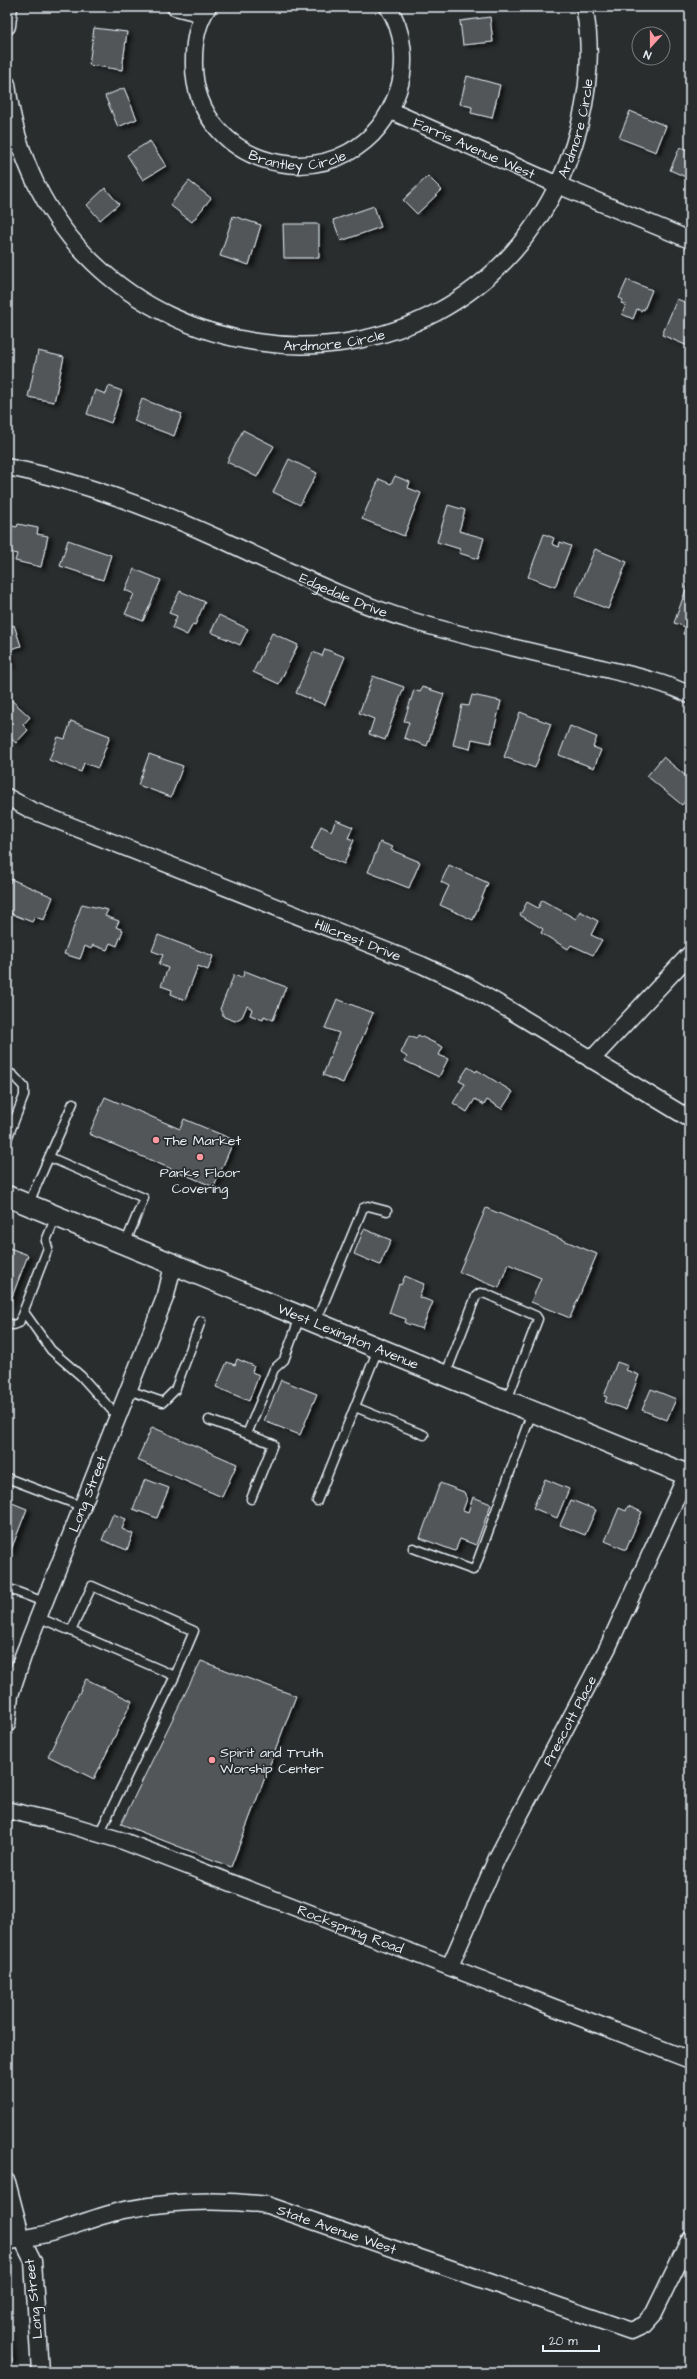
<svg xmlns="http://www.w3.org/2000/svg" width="697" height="2379" viewBox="0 0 697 2379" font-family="'Architects Daughter',sans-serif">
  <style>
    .building { fill: #535759; stroke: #e8f1f8; filter: url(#shadow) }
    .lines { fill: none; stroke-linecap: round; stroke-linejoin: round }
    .service-casing { stroke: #e8f1f8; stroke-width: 11 }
    .minor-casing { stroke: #e8f1f8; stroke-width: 19 }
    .tertiary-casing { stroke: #e8f1f8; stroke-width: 23 }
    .service { stroke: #2a2d2e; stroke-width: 8 }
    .minor { stroke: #2a2d2e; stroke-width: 16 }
    .tertiary { stroke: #2a2d2e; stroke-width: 20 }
    .poi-dot { fill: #ff9aa2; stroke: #2a2d2e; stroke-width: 1.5 }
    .labels { text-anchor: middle; stroke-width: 3.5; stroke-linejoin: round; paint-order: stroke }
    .street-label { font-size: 14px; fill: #e8f1f8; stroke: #2a2d2e }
    .poi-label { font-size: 14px; fill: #e8f1f8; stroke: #2a2d2e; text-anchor: start }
  </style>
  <defs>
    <filter id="shadow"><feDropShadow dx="4.5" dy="2.5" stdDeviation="2" flood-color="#0009"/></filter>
  </defs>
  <rect width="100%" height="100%" fill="#2a2d2e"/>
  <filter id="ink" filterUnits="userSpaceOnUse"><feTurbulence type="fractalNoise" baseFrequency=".025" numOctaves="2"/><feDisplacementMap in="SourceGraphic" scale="8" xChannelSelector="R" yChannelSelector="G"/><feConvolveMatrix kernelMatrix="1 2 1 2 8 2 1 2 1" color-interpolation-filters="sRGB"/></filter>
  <g filter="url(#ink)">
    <!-- building -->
    <path class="building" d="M490 17 493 42 463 45 460 21Z
      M94 28 127 32 122 70 89 65Z
      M467 76 500 85 492 118 471 113 472 107 460 104Z
      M124 88 137 119 118 127 105 96Z
      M630 111 666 126 656 152 619 138Z
      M150 141 166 166 143 180 127 155Z
      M680 147 690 151V179L670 170Z
      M428 176 442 190 417 214 403 200Z
      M189 181 211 198 192 222 170 205Z
      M105 188 119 204 100 220 87 205Z
      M374 206 381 227 341 241 333 220Z
      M233 216 261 225 249 265 220 256Z
      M283 224H319V258H284Z
      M627 280 652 290 644 310 642 309 641 311 637 309 633 319 622 314 626 305 621 303 623 300 619 298Z
      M677 299 690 304V341L688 346 662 335Z
      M38 351 64 357 54 402 28 397Z
      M109 386 122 391 111 423 87 414 95 390 106 394Z
      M142 399 182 414 174 436 134 421Z
      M243 430 274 446 257 477 227 462Z
      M289 459 317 473 300 505 273 492Z
      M395 476 410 482 408 488 421 493 404 536 362 519 379 479 391 484Z
      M448 505 465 510 459 531 484 538 478 559 459 553 460 549 437 542Z
      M18 524 38 528 37 534 48 536 41 567 15 561 17 554 7 551V525L17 527Z
      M544 534 554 538 552 544 559 547 560 542 571 546 555 587 528 577Z
      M68 540 111 555 103 580 60 566Z
      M595 549 627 562 608 609 575 596Z
      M134 569 161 580 143 621 125 614 134 594 125 590Z
      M690 578V637L683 634 686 627 674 623Z
      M180 591 205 602 195 625 193 624 187 635 172 628 177 616 169 613Z
      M219 615 248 629 240 645 211 632Z
      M14 625 21 646 7 650 12 665 7 667V628Z
      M272 633 298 645 279 684 253 672Z
      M325 649 345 657 325 705 296 693 313 652 322 656Z
      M373 676 404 687 385 740 369 734 374 719 359 713Z
      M422 687 444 694 427 746 404 738 409 722 404 721 414 690 420 692Z
      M472 695 501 701 491 743 472 739 470 749 453 745 462 705 469 706Z
      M8 697 30 717 23 725 28 730 16 743 7 735Z
      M520 712 551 724 535 768 504 757Z
      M71 721 110 736 98 768 84 763 81 772 49 760 58 737 65 739Z
      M570 726 597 737 593 747 601 750 594 768 559 755Z
      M149 754 183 766 171 797 138 785Z
      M663 757 686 776 690 771V795L682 805 647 776Z
      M336 820 353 827 348 838 354 840 344 864 311 850 321 826 331 831Z
      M380 842 393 847 391 850 420 862 409 888 368 872Z
      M449 865 488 883 473 920 440 905 449 886 441 882Z
      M11 879 53 897 44 920 35 917 32 922 7 912V882L10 883Z
      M542 900 576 919 580 911 598 921 591 935 602 940 593 955 571 945 568 949 541 933 543 929 520 915 527 902 538 908Z
      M82 904 108 910 105 916 119 921 116 927 123 930 117 946 110 943 107 950 93 945 91 949 85 946 80 959 64 954Z
      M158 935 213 956 208 970 198 966 185 1000 171 994 172 990 161 986 168 968 159 964 163 955 152 951Z
      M245 971 286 987 273 1020 264 1016 263 1020 250 1015 252 1009 247 1006 242 1017 235 1021 224 1017 220 1009 234 975 242 978Z
      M337 999 373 1013 343 1083 323 1075 339 1033 325 1028Z
      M418 1035 443 1047 439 1055 448 1059 439 1077 405 1061 407 1057 401 1053 409 1036 416 1039Z
      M468 1067 476 1072 477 1070 513 1092 502 1109 487 1100 484 1105 475 1099 467 1112 453 1103 465 1084 459 1081Z
      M105 1097 180 1129 184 1119 234 1140 214 1187 89 1134Z
      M486 1208 597 1254 570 1318 531 1302 541 1278 508 1264 499 1288 459 1272Z
      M364 1229 391 1240 380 1265 354 1254Z
      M7 1247 28 1255 7 1310Z
      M405 1276 424 1284 419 1297 433 1302 422 1329 405 1323 406 1319 389 1313 399 1284 401 1285Z
      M237 1359 254 1366 252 1372 259 1375 249 1401 216 1387 227 1362 235 1365Z
      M617 1362 628 1366 626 1370 639 1375 626 1410 605 1402 607 1397 604 1396Z
      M281 1380 317 1394 300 1435 264 1421Z
      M651 1389 676 1399 667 1420 642 1410Z
      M152 1427 237 1464 222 1497 137 1460Z
      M145 1479 169 1488 157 1518 133 1509Z
      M545 1479 569 1489 557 1518 533 1508Z
      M440 1483 464 1492 467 1499 463 1510 468 1512 473 1497 491 1504 476 1545 460 1539 455 1551 420 1538Z
      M571 1500 596 1510 585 1535 560 1525Z
      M7 1501 27 1509 9 1555 7 1554Z
      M628 1506 642 1512 626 1550 605 1541 619 1508 626 1511Z
      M113 1514 126 1519 122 1529 133 1534 127 1550 102 1540Z
      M201 1661 296 1696 231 1867 121 1824Z
      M86 1679 132 1701 94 1779 48 1756Z
      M7 2319 12 2361 7 2362Z"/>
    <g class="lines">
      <!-- service casing -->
      <g class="service-casing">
        <path id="service" d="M7 1072 13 1075 24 1087V1096L7 1139
          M49 1157 73 1103
          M28 1205 49 1157 144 1198 125 1244
          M24 1312 51 1350 81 1376 117 1416
          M316 1322 363 1208 368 1206 387 1211
          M7 1323 13 1325 19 1323 48 1248 46 1241 56 1216
          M445 1376 476 1296 480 1293 486 1294 536 1316 538 1319 507 1400
          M128 1390 163 1402 175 1390 201 1321
          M355 1407 424 1435
          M209 1420 247 1434 274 1369 284 1360 300 1317
          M247 1434 273 1444 251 1499
          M7 1478 81 1506
          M317 1501 378 1349
          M413 1548 473 1570 475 1568 532 1412
          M7 1588 44 1602
          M37 1617 71 1631 92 1586 194 1631 175 1676 99 1834
          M71 1631 175 1676"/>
      </g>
      <!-- minor casing -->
      <g class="minor-casing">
        <g id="minor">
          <path d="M175 7 203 14"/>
          <path id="s1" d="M208 7C198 22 194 41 194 59 190 176 358 209 398 91 407 65 404 30 388 7"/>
          <path d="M7 26 9 7"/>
          <path id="s2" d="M7 84C43 385 453 445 567 164 586 116 595 58 584 7"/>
          <path id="s3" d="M391 111 558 185 690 240"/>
          <path id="s4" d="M7 467C81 481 152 508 220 539 284 568 346 601 413 621 472 639 533 652 593 666 625 674 660 680 690 695"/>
          <path id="s5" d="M7 797 31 810 422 965 466 985 508 1009 690 1119"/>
          <path d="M591 1060 690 954"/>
          <path id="s6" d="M7 1724 10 1695 23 1656 166 1295 173 1265"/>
          <path id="s7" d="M7 1810 63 1823 123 1841 690 2060"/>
          <path id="s8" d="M450 1966 497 1858 608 1647 687 1474"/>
          <path d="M7 2182 22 2239 33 2261 40 2372"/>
          <path id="s9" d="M7 2242C24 2238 41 2236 57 2231 80 2224 101 2215 124 2210 171 2201 220 2199 267 2205L631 2331 644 2325 653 2315 690 2239"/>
        </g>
      </g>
      <!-- tertiary casing -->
      <g class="tertiary-casing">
        <g id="tertiary">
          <path id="s10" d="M7 1196 690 1476"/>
        </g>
      </g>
      <!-- service -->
      <use href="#service" class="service"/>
      <!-- minor -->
      <use href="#minor" class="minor"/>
      <!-- tertiary -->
      <use href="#tertiary" class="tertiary"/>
    </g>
  </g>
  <!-- markers -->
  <g class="poi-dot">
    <circle cx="156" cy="1140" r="4"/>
    <circle cx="200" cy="1157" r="4"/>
    <circle cx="212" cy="1760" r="4"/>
  </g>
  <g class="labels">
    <!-- street labels -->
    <g class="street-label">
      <text dy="5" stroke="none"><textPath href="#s2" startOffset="811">Ardmore Circle</textPath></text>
      <text dy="5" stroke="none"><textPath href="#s3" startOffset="91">Farris Avenue West</textPath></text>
      <text dy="5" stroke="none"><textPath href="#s1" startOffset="220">Brantley Circle</textPath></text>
      <text dy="5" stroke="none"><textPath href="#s2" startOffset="465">Ardmore Circle</textPath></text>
      <text dy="5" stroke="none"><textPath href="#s4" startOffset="361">Edgedale Drive</textPath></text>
      <text dy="5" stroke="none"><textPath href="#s5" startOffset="379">Hillcrest Drive</textPath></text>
      <text dy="5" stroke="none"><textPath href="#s10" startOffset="369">West Lexington Avenue</textPath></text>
      <text dy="5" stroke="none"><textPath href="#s6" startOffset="245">Long Street</textPath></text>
      <text dy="5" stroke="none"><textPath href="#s8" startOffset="273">Prescott Place</textPath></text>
      <text dy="5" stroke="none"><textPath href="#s7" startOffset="364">Rockspring Road</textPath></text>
      <text dy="5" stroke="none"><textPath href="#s9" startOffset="339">State Avenue West</textPath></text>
      <text transform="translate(33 2299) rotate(-96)" y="5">Long Street</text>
    </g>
    <!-- poi labels -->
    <g class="poi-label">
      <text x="164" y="1145">The Market</text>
      <text x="200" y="1177" text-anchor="middle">Parks Floor<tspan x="200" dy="16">Covering</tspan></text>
      <text x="220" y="1757">Spirit and Truth<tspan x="220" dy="16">Worship Center</tspan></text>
    </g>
  </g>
  <!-- margin -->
  <rect width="697" height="2379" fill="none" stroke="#2a2d2e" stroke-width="24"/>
  <rect x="12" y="12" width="673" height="2355" fill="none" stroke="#e8f1f8" stroke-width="1.5" filter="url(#ink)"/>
  <!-- north arrow -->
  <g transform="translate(651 46) rotate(201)"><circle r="19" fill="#2a2d2e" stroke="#767b7f"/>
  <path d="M0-3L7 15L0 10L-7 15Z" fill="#ff9aa2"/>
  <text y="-6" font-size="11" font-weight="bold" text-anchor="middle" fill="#e8f1f8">N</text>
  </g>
  <!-- scale -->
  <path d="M543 2345v6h56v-6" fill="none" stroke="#e8f1f8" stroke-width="2"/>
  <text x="549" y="2345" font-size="12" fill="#e8f1f8" stroke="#2a2d2e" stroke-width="3" paint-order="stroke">20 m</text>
</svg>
